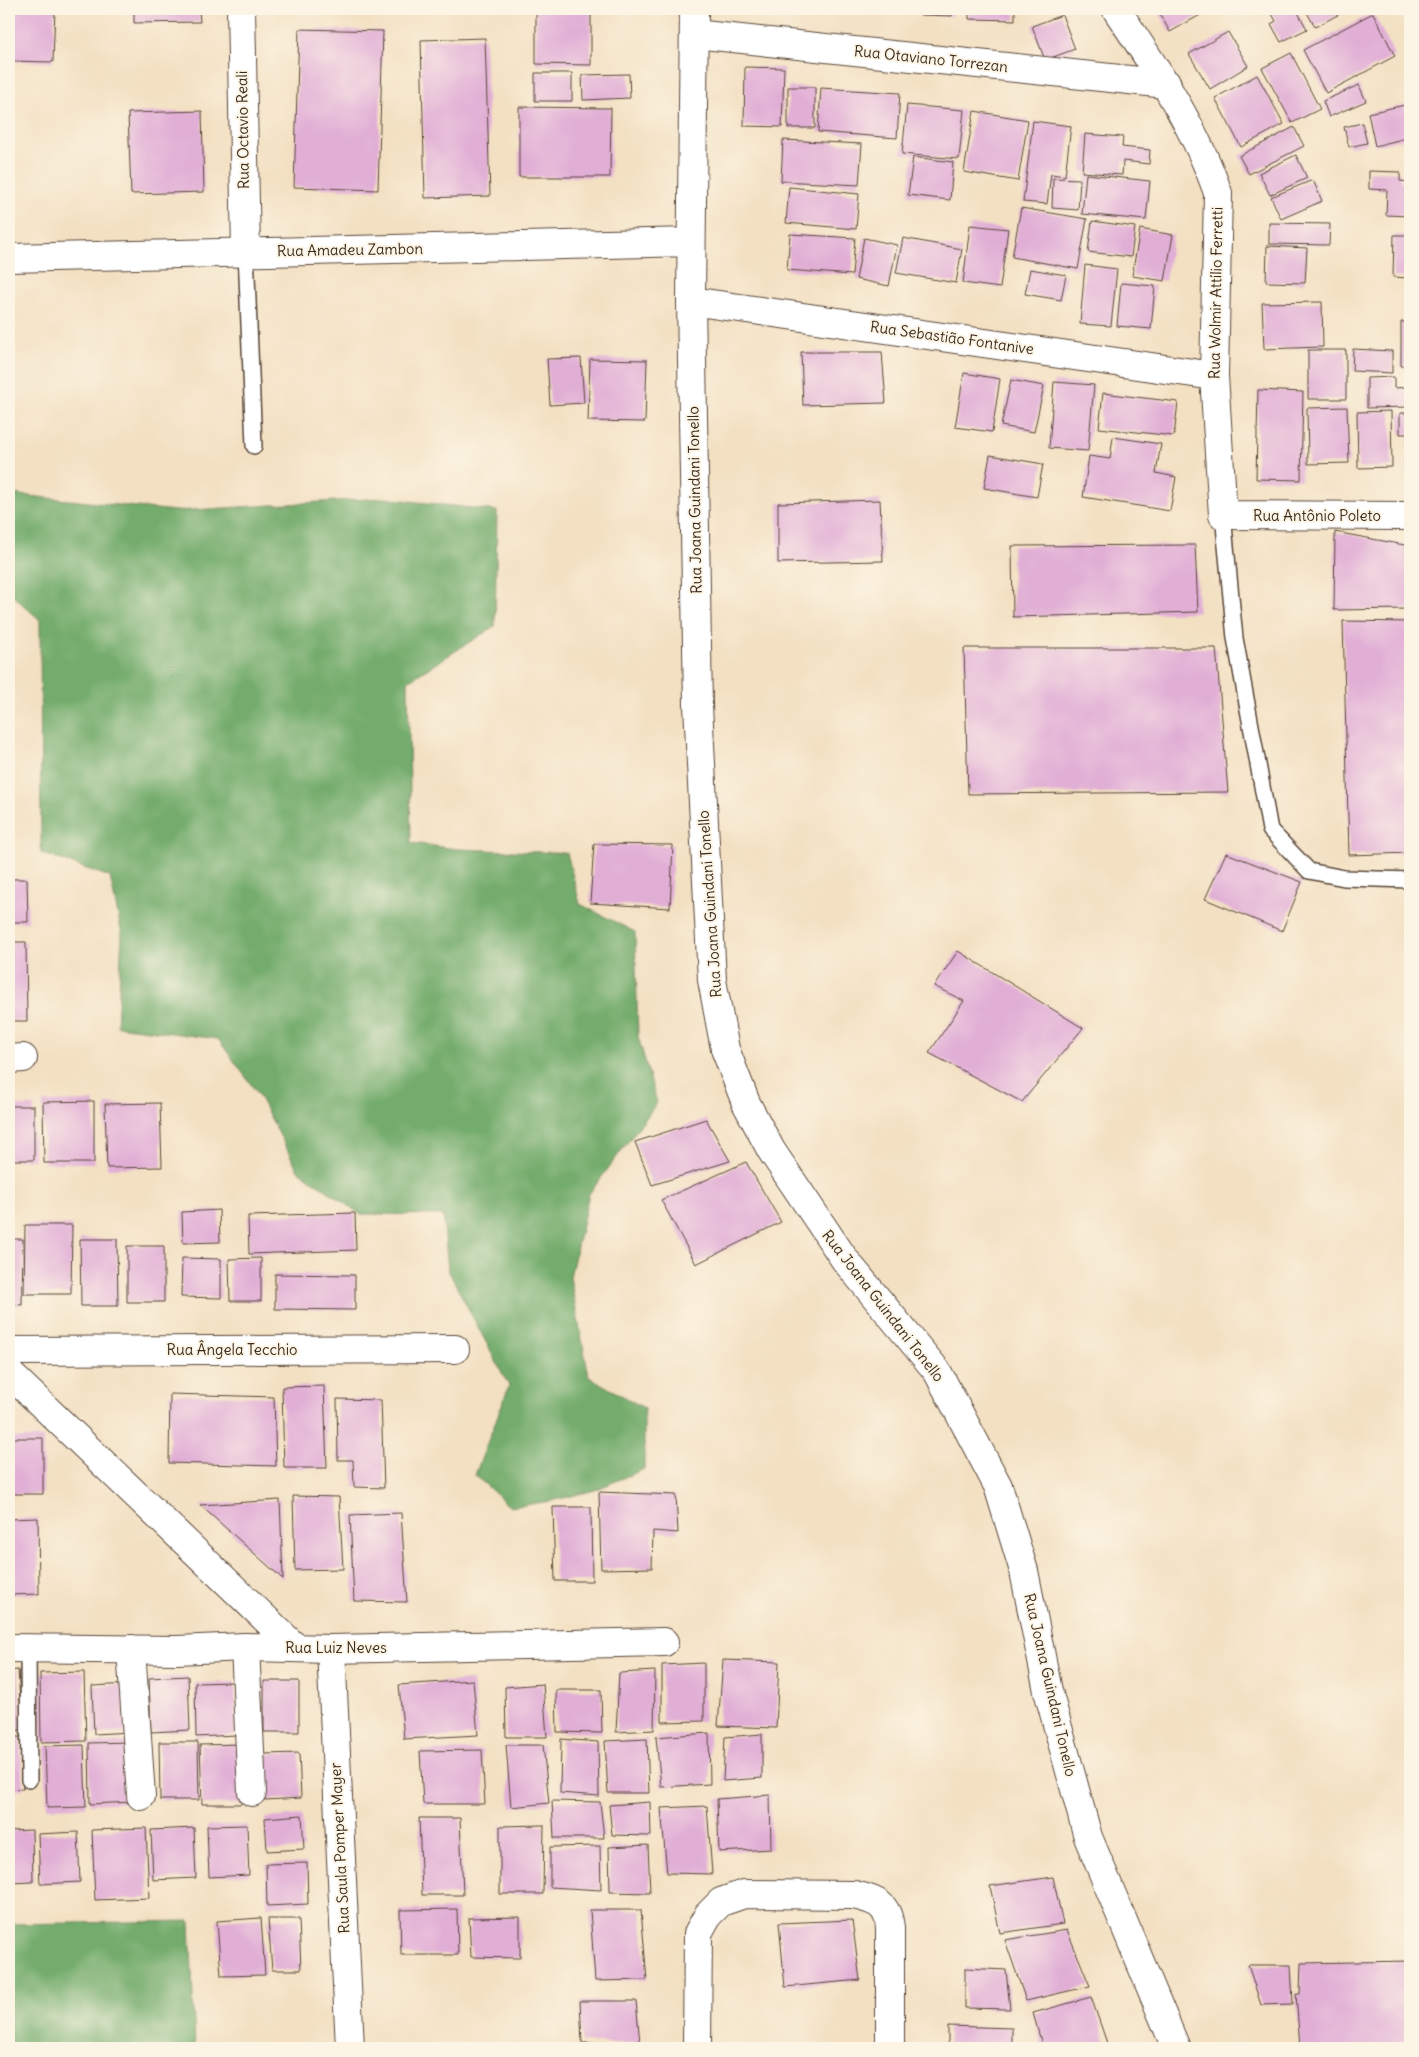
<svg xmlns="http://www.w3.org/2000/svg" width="1419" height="2057" viewBox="0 0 1419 2057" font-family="Delius,sans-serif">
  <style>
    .forest { fill: #73ac6c; stroke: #576b45 }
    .building { fill: #e1aed6 }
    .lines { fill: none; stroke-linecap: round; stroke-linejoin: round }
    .lane-casing { stroke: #574537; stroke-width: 18 }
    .street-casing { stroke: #574537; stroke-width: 30 }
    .secondary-casing { stroke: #574537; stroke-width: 30 }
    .lane { stroke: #fff; stroke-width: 15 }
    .street { stroke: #fff; stroke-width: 28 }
    .secondary { stroke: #fff; stroke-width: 28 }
    .labels { text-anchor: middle; stroke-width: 4; stroke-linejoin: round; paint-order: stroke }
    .street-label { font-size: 15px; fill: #3b2a1e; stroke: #fcf5e5 }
  </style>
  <rect width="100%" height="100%" fill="#fcf5e5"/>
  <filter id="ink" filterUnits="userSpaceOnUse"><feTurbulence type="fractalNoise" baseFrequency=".02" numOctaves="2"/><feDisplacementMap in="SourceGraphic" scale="10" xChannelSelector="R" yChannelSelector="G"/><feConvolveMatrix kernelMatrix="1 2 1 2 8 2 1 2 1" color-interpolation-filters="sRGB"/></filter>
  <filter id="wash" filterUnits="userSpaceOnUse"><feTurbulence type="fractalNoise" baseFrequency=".0096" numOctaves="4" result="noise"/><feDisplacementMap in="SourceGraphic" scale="20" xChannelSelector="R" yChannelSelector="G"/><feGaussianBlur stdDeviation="1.12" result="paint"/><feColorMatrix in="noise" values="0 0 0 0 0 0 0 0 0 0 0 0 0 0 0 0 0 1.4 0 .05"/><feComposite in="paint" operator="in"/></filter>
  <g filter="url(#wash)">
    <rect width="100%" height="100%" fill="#f3e0c2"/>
    <!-- forest -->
    <path class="forest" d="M9 494 176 511 384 498 497 511 495 626 408 681 411 843 457 849 567 853 580 904 635 932 638 1036 657 1103 589 1194 570 1277 589 1377 644 1408V1469L595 1490 551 1501 510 1507 475 1475 509 1386 448 1270 443 1215 360 1214 298 1170 258 1094 218 1039 117 1026 122 934 110 877 41 853 40 620 9 592Z
      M190 1921 195 2048H9V1924Z"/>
    <g id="blocks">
      <!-- building -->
      <path class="building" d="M9 9H55L53 62 9 61Z
        M134 9H199L200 22 134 23Z
        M536 9H591V65L536 64Z
        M920 9H952V16L920 15Z
        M969 9H1015V20L969 19Z
        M1157 9H1211L1170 32Z
        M1269 9H1296L1307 29 1281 42 1271 24 1276 21Z
        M1305 9H1349L1315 27Z
        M1373 13 1395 56 1326 93 1303 50Z
        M1062 15 1075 49 1045 60 1032 26Z
        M299 29 383 31 378 190 294 187Z
        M1228 32 1248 66 1210 89 1189 54Z
        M485 38 490 196 425 198 421 40Z
        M1291 53 1320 109 1292 123 1262 68Z
        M745 67 784 68 782 127 744 126Z
        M535 73H572V101H535Z
        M629 74 630 98 583 100 582 75Z
        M1257 75 1284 124 1241 147 1215 98Z
        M1359 85 1366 101 1329 117 1323 101Z
        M788 87H815V128H788Z
        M821 88 900 93 897 138 818 132Z
        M907 105 964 110 959 159 902 154Z
        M1405 105 1410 137 1375 146 1368 113Z
        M519 107 611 108 610 177H519Z
        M202 111 204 192 131 194 128 113Z
        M974 111 1028 120 1018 181 964 172Z
        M1033 121 1071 126 1065 176 1051 174 1047 204 1023 202Z
        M1362 123 1367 143 1349 147 1344 127Z
        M1294 127 1304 146 1249 174 1239 156Z
        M1085 134 1123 137 1122 147 1150 150 1149 164 1123 161 1122 175 1082 172Z
        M783 140 862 144 859 185 781 181Z
        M1296 155 1307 178 1270 195 1259 173Z
        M913 157 953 162 950 200 908 195Z
        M1369 171 1400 172V181L1410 182V216L1386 215 1387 190 1369 189Z
        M1086 174 1150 181 1146 220 1082 214Z
        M1053 178 1080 179 1078 210 1052 208Z
        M1313 180 1322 201 1281 219 1271 197Z
        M789 187 859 194 856 229 786 223Z
        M1021 208 1087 219 1078 269 1012 257Z
        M1092 221 1135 227 1131 257 1088 252Z
        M1269 223 1330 224 1329 245 1269 244Z
        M970 225 1008 229 1000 288 963 283Z
        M1140 229 1173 235 1165 281 1132 276Z
        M790 234 855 238 852 275 787 270Z
        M1394 235H1410V278L1393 277Z
        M864 238 897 245 889 286 856 279Z
        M903 238 962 249 956 283 896 273Z
        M1267 246 1307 248 1305 283 1266 282Z
        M1085 265 1117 269 1111 326 1080 324Z
        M1030 269 1066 275 1061 300 1025 294Z
        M1121 283 1155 286 1151 329 1117 326Z
        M1322 302 1323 347 1264 349 1262 303Z
        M1401 322H1410V366H1401Z
        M1353 349 1392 351V373L1352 371Z
        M1308 350H1346V399H1308Z
        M801 352H882L886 403 803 405Z
        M581 358 584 403 550 405 547 359Z
        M590 359 647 360 645 422 588 421Z
        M964 373 1000 379 992 432 955 427Z
        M1394 377V388L1410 387V407L1367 408V378Z
        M1011 380 1044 386 1034 432 1001 426Z
        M1054 382 1094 385 1088 451 1049 448Z
        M1258 390 1303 392 1301 480 1256 479Z
        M1103 393 1178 402 1174 436 1099 428Z
        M1347 407 1349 463 1308 464 1307 408Z
        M1391 411 1392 467 1358 468 1357 412Z
        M1400 413H1410V434H1400Z
        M1113 437 1161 444 1156 473 1176 477 1170 511 1083 497 1089 456 1110 459Z
        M1408 438H1410V472H1407Z
        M990 455 1043 464 1037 497 984 488Z
        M880 500 883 561 778 563V503Z
        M1335 532 1410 546V609L1334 610Z
        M1195 545 1198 612 1013 617 1012 546Z
        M1343 621 1410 622V853L1349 855Z
        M964 648H1216L1228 792 968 794Z
        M594 844 673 845 670 908 590 903Z
        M1226 853 1302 882 1282 931 1205 899Z
        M9 879H27L28 922H9Z
        M9 942H26L27 1021H9Z
        M958 951 1083 1028 1022 1102 929 1053 964 1001 934 986Z
        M94 1101V1163H44L43 1102Z
        M160 1103 162 1167 107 1168 105 1104Z
        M9 1106H34V1160H9Z
        M706 1119 730 1161 652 1185 635 1142Z
        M746 1162 781 1222 696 1264 661 1200Z
        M219 1210 220 1242 183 1243 182 1212Z
        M355 1213 356 1250 249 1254 248 1216Z
        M25 1225H72L71 1294H24Z
        M9 1239H23L22 1305 9 1304Z
        M80 1239H117L118 1306H81Z
        M127 1246H164V1302H127Z
        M182 1258 221 1259V1298L181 1297Z
        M261 1258V1301H230L229 1259Z
        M275 1274 355 1275V1310L275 1309Z
        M324 1386 327 1468H284L282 1387Z
        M170 1394 274 1397 276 1466 169 1463Z
        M337 1399 381 1400 384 1488 354 1487 353 1460H338Z
        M9 1438H43V1494H9Z
        M599 1492 676 1495 678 1533 653 1531 652 1568 601 1569Z
        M293 1496 339 1497 343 1569 295 1570Z
        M280 1500 283 1579 200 1505Z
        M553 1507H591L592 1581H555Z
        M401 1513 407 1602 354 1601 350 1515Z
        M38 1518 39 1594 9 1595V1519Z
        M723 1660 779 1662 776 1728 718 1726Z
        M704 1663V1721L662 1722V1665Z
        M18 1670 22 1730 9 1731V1671Z
        M655 1671 654 1730 616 1732 619 1673Z
        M84 1672 86 1741 41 1742 40 1673Z
        M188 1676 190 1730 151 1732 149 1678Z
        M473 1680 478 1735 404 1739 399 1685Z
        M264 1681H299V1732H264Z
        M235 1682 237 1735 196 1737 195 1683Z
        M129 1684 131 1732 94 1734 92 1686Z
        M543 1684 547 1737H506L505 1687Z
        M556 1690H601L602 1733 557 1732Z
        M709 1733 710 1784 661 1787 656 1737Z
        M762 1734V1778L723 1781 725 1737Z
        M9 1737H20L23 1789 9 1790Z
        M561 1739 598 1742 599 1796 560 1793Z
        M647 1739 649 1793H608L605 1741Z
        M131 1742 133 1802 90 1804 89 1743Z
        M159 1742H198L199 1800H160Z
        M240 1744 241 1804H202L200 1745Z
        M84 1745 86 1807 47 1808 45 1746Z
        M506 1745H543L549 1803 511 1807Z
        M482 1750 485 1804H423L420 1751Z
        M299 1753 301 1798 265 1800 264 1754Z
        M770 1795 771 1849 719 1852 717 1799Z
        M552 1801 600 1802 604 1838H554Z
        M650 1802 651 1836 612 1835 609 1805Z
        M707 1806 712 1874 667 1873 661 1808Z
        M302 1815 304 1849 267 1851 265 1818Z
        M419 1818H460L463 1895H422Z
        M247 1825 249 1875 209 1877 207 1826Z
        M544 1825 543 1894H500V1826Z
        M146 1828 149 1898 95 1900 92 1830Z
        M194 1828 196 1878 153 1880 151 1830Z
        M32 1830 33 1882 9 1883V1831Z
        M78 1832 80 1882 40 1884 38 1834Z
        M648 1845 650 1893 610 1892 609 1847Z
        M600 1846 601 1890 550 1887V1847Z
        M307 1863 308 1904 267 1906 266 1864Z
        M1053 1877 1063 1924 1000 1933 990 1886Z
        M457 1909 458 1955H401L400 1910Z
        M590 1910H641L647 1980 595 1981Z
        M520 1917V1958L471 1957 469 1918Z
        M261 1918 265 1975 221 1976 217 1921Z
        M268 1919H299L301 1970H272Z
        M852 1920 860 1980 785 1987 779 1923Z
        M1067 1930 1090 1986 1026 2001 1005 1940Z
        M1410 1961V2048H1300L1296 1994H1300L1301 1963Z
        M1248 1965H1291L1293 2004 1261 2005Z
        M965 1968 1006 1970 1010 2009 965 2008Z
        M1091 1997 1107 2043 1083 2048H1043L1033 2013Z
        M580 2001H636L640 2043H582Z
        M948 2026 1012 2028V2048H948Z"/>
    </g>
  </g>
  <g filter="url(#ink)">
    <use href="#blocks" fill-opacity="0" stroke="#574537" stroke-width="1"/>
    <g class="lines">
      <!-- lane casing -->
      <g class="lane-casing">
        <path id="lane" d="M246 252 254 446
          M1223 515 1235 638 1270 830 1309 871 1344 878 1410 880
          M28 1648 29 1780"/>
      </g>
      <!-- street casing -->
      <g class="street-casing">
        <path id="street" d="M241 9 246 252
          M1116 9C1155 67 1195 126 1218 193L1214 376
          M694 34 1167 84
          M9 1059 23 1058
          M9 1351 455 1349
          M9 1373 296 1648
          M245 1647 252 1792
          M131 1649 141 1796
          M331 1649 664 1642
          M697 2048 698 1933 708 1915 721 1902 744 1894 854 1895C876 1900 888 1904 890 1928V2048"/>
      </g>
      <!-- secondary casing -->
      <g class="secondary-casing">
        <path id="secondary" d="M694 9 691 301 698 705 712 980 725 1049 746 1103 771 1150 845 1260 937 1371 998 1486 1024 1571 1048 1691 1088 1837 1176 2048
          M9 258 691 242
          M691 301 1214 376 1223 515 1410 516
          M9 1648 177 1650 245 1647 331 1649 350 2048"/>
      </g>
      <!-- lane -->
      <use href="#lane" class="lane"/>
      <!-- street -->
      <use href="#street" class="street"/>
      <!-- secondary -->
      <use href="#secondary" class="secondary"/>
    </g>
  </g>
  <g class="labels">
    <!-- street labels -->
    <g class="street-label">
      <text transform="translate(931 59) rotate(6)" y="5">Rua Otaviano Torrezan</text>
      <text transform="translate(243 130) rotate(-91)" y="5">Rua Octavio Reali</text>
      <text transform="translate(350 250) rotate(-1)" y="5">Rua Amadeu Zambon</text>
      <text transform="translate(1216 293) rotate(-89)" y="5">Rua Wolmir Attílio Ferretti</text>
      <text transform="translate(952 338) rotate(8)" y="5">Rua Sebastião Fontanive</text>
      <text transform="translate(695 500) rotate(-91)" y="5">Rua Joana Guindani Tonello</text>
      <text x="1317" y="521">Rua Antônio Poleto</text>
      <text transform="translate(710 904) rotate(-94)" y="5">Rua Joana Guindani Tonello</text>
      <text transform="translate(883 1306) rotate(52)" y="5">Rua Joana Guindani Tonello</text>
      <text x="232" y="1355">Rua Ângela Tecchio</text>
      <text x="336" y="1653">Rua Luiz Neves</text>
      <text transform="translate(1050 1685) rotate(77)" y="5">Rua Joana Guindani Tonello</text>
      <text transform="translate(340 1848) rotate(-93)" y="5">Rua Saula Pomper Mayer</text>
    </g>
  </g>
  <!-- margin -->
  <rect width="1419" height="2057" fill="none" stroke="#fcf5e5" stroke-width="30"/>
</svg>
